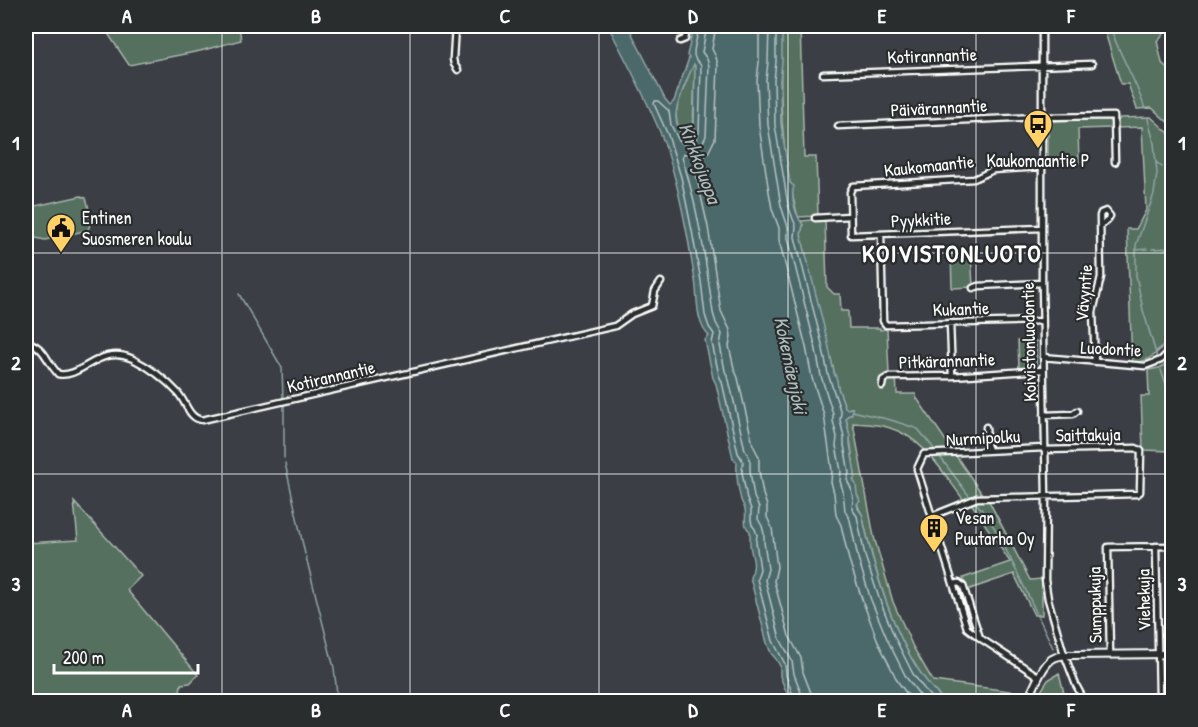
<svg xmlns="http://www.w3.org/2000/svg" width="1198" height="727" viewBox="0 0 1198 727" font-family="'Patrick Hand',sans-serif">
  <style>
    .green { fill: #546f5e; stroke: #aab7ae; stroke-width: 1.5 }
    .water { fill: #4b696b; stroke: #93a5a6; stroke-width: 1.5; fill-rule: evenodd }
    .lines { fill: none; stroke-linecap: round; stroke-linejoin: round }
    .shore { stroke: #b7c3c4; stroke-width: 1.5 }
    .stream { stroke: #93a5a6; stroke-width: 1.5 }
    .street-casing { stroke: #fff; stroke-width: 9 }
    .secondary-casing { stroke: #fff; stroke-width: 10 }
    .street { stroke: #2a2d2e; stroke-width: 4.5 }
    .secondary { stroke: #2a2d2e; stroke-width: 6 }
    .grid { fill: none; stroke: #fff; stroke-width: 1.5; stroke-opacity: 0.55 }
    .labels { text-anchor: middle; stroke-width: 4.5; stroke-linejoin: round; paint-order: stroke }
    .street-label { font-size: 18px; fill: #fff; stroke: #2a2d2e }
    .poi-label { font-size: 18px; fill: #fff; stroke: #2a2d2e; text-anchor: start }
    .water-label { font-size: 20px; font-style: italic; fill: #aebcbc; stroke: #2a2d2e }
    .district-label { font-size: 24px; font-weight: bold; letter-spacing: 1.5px; fill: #fff; stroke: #2a2d2e }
    .neatline { fill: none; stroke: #fff; stroke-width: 2 }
    .grid-label { font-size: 20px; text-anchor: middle; font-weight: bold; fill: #fff }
  </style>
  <rect width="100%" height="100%" fill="#3b3e44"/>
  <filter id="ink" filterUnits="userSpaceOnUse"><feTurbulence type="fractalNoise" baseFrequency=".0167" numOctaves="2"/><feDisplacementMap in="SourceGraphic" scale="12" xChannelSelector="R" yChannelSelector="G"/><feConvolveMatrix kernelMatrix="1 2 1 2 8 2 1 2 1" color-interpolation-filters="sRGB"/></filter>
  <g filter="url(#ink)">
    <!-- green -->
    <path class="green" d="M121 26H239L241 40 200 51 129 65 105 29Z
      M782 26H800L804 157H816L818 216 798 217C780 155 779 90 782 26Z
      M1103 26H1171L1157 41 1162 63 1172 73V126L1152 108 1137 109 1128 84H1121Z
      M693 64 695 66 693 133 689 141C681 136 676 124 676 115 676 104 689 76 693 64Z
      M1151 117 1172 136V336C1160 350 1152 362 1132 363L1127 229H1136L1146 210 1142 127 1117 128V122L1120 118Z
      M1107 119 1111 122 1112 128 1078 129 1079 163 1048 164V126L1050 122 1054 121Z
      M81 196 86 198C89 208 93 221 88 230L45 240 26 236V208Z
      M825 219 827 287 834 294H840L841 311H848L849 328H880V330L887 329 889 374H896L897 394H916V397L982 494H994V500L989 501 1030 580 1042 579V615H1034L1014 574 967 590 963 578 1010 562 971 503 963 499C943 473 924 438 890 428 879 424 865 424 853 423L874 537 893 602 913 647 933 681 1025 693 1021 701H945C898 661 875 572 862 514 854 504 858 490 853 478L855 477C852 457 851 438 846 419L852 408 846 409 845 407 838 388 801 235 803 225 801 221Z
      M971 252 973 287 952 288 951 253Z
      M1018 341H1036C1036 346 1038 364 1035 367 1031 371 1023 370 1019 370Z
      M1170 363 1172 378V514L1171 451 1143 450 1141 396H1149L1148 370 1159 368Z
      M74 502 141 576 127 590 198 675 190 683 181 684 179 701H26V543L78 540Z
      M1059 673 1066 701 1034 702 1048 680Z"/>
    <!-- water -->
    <path class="water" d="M608 26H628L665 99 670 105 674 101 689 58 687 55 694 26H782V62L780 80 781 124 790 183 794 186C790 198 796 215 803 225L801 235 828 343 834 373 837 380 838 388 845 407 847 409 852 408V414L847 416 846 419 850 437V444L855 473V477L853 479 856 485 857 494 860 501 857 504 858 509 862 514C874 571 899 662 945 701H790L780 676V666L776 659 771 653 767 643 750 577C758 563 750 556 750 542 750 538 750 535 750 531 742 525 747 518 745 509 744 506 742 503 741 500 738 488 736 474 737 462L733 458 716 384 713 378 705 340 709 336C695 322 698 298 695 280 692 265 690 249 687 234 681 202 674 168 662 137 647 99 627 62 608 26ZM694 64 695 66 694 132 689 141C681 136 675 124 676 115 676 104 689 74 694 64Z"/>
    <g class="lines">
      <!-- shore -->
      <path class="shore" d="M700 26C699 32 691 52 695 58 696 61 700 63 701 66L699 133 694 144 687 146 679 141 671 125 669 111 658 101H655L654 104 668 135 681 177 692 231 701 281 705 315 709 327 714 334 712 343 719 375 722 382 738 453 743 461 742 472 747 499 751 509V520L752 525 755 529 757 535 756 542 760 569 757 579 773 641 785 664 786 675 795 702
        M707 26 702 52 707 59 709 66 706 136 701 146 697 151 692 153 684 154 682 157C698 208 706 261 713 313L716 323 722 334 720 345 725 371 729 380 745 450 750 459V471L754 497 759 508 758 519 762 526 764 534V542L768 569 765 580 780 639 792 661 794 674 802 695 803 702
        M716 26 712 49 716 57 718 66 715 139 708 153 703 158 695 162 694 165 708 227 721 311 730 330 731 337 729 346 734 368 738 378 753 445 759 457V471L763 494 767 506V517L772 528 777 567 774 581 789 636 801 658 803 672 811 693 812 702
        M759 26V62L757 80 759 126 768 186 772 209 779 228V240L806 347 812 378 824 415 832 471 831 482 834 493 836 515 841 525 849 560 863 602 879 644 898 682 913 702
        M769 26 768 62 766 80 768 125 781 206 788 227V238L815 345 821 376 833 414V421L837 437 836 446 841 471 840 481 843 491 845 511 850 520 858 558 871 600 888 641 906 677 925 702
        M776 26V62L774 80 775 125 788 205 793 219 796 226 795 237 822 344 828 374 841 413 840 420 844 437V445L849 473 847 480 851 488 853 499 852 509 857 516 865 556 879 598 895 638 913 674 928 694 936 702"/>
      <!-- stream -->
      <path class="stream" d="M1110 26C1119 55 1136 80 1145 109
        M1148 119 1154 143 1157 173 1154 194 1136 245V275L1143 310 1157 357
        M1156 162 1162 167
        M1167 171 1172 176
        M1152 249 1172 248
        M1136 250 1147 249
        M239 294 282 368 283 399
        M1156 351 1172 340
        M1161 370 1172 403
        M284 403V458
        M852 411 891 420 918 429 935 450
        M940 457 970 497
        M285 463 305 554
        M976 503C995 523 1004 547 1017 572 1029 597 1041 622 1053 648
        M306 557 334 668 338 702"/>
      <!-- street casing -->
      <g class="street-casing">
        <path id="street" d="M455 26 453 59 454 64 458 70
          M1042 26V283L1046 497 1045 580 1048 599 1063 651 1076 685 1085 702
          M680 41 685 39 688 26
          M823 74 1092 64
          M838 126 1038 117 1114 116 1115 162
          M1042 167 993 170 974 179 853 186 850 192 851 235 1042 228
          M815 218 850 216
          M881 235 883 321 886 325 1042 321
          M973 288 979 286 1042 283
          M950 323 952 376
          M26 341C47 349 44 358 58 374 82 379 100 343 133 359 149 367 166 380 178 393 186 402 189 419 202 420L615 326 632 314 652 306 655 291 661 282
          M1043 357 1145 366 1161 360 1172 349
          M1095 362 1093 312 1101 277 1100 216 1101 213 1106 211 1110 216 1107 221 1100 226
          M882 386 883 380 888 377 952 376 1043 370
          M1044 415 1073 414 1077 411
          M986 427 987 445 989 450
          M932 516 977 498 1137 494 1140 492 1141 451 1136 448 1044 450
          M1156 546 1159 698
          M954 584 959 583 963 586 980 638
          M1110 655 1108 547 1172 546
          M1039 677 980 638 967 628 917 469 924 454 1044 448"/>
      </g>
      <!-- secondary casing -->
      <g class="secondary-casing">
        <path id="secondary" d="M1027 702C1033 690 1041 667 1052 659 1057 656 1065 655 1071 655L1172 654"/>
      </g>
      <!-- street -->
      <use href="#street" class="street"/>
      <!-- secondary -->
      <use href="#secondary" class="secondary"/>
    </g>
  </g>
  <!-- grid -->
  <path class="grid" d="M222 26V702M410 26V702M599 26V702M788 26V702M976 26V702M26 253H1172M26 474H1172"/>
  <!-- icons -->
  <defs>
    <g id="bus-pin" transform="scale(1.5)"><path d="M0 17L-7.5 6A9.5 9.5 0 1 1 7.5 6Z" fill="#ffd166" stroke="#2a2d2e"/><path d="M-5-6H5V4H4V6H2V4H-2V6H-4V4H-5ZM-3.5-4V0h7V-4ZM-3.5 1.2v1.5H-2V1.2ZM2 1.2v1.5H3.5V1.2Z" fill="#111"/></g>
    <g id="civic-pin" transform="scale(1.5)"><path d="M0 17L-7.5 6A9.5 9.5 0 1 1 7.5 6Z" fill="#ffd166" stroke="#2a2d2e"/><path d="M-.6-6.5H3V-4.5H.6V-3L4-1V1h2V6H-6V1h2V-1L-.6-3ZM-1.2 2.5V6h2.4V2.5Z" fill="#111"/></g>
    <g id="building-pin" transform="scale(1.5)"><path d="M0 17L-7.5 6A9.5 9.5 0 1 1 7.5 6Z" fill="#ffd166" stroke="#2a2d2e"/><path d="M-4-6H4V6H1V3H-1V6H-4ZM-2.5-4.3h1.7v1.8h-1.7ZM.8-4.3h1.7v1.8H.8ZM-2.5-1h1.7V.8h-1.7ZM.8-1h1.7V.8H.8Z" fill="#111"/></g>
  </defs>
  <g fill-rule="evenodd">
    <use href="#bus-pin" x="1038" y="124"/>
    <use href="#civic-pin" x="61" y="228"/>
    <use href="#building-pin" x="934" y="528"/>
  </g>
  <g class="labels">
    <!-- street labels -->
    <g class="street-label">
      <text transform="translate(932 56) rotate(-2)" y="6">Kotirannantie</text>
      <text transform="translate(939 108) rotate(-3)" y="6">Päivärannantie</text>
      <text transform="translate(929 166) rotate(-6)" y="6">Kaukomaantie</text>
      <text transform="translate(921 220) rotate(-3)" y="6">Pyykkitie</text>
      <text transform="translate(1084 293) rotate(-85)" y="6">Vävyntie</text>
      <text transform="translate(961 309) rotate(-2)" y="6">Kukantie</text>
      <text transform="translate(1029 342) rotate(-91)" y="6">Koivistonluodontie</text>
      <text transform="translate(1111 349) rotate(3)" y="6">Luodontie</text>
      <text transform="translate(947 361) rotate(-2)" y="6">Pitkärannantie</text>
      <text transform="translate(331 377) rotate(-13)" y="6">Kotirannantie</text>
      <text transform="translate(1088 435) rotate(-1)" y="6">Saittakuja</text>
      <text transform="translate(983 438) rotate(-3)" y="6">Nurmipolku</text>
      <text transform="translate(1144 600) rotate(-91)" y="6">Viehekuja</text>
      <text transform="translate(1095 605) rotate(-91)" y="6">Sumppukuja</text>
    </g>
    <!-- poi labels -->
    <g class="poi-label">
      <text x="1038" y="167" text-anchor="middle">Kaukomaantie P</text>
      <text x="82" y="224">Entinen<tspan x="82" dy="21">Suosmeren koulu</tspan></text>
      <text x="955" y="524">Vesan<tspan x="955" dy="21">Puutarha Oy</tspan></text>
    </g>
    <!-- water labels -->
    <g class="water-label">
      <text transform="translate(700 163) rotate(69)" y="7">Kirkkojuopa</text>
      <text transform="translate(791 365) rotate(78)" y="7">Kokemäenjoki</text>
    </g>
    <!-- district labels -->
    <g class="district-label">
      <text x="952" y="262">KOIVISTONLUOTO</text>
    </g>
  </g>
  <!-- margin -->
  <rect width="1198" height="727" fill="none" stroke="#2a2d2e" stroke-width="66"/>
  <!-- scale -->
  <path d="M54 664v9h144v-9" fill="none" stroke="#ffffff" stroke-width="3"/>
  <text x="63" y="664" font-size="18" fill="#ffffff" stroke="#2a2d2e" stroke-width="4.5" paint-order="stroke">200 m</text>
  <rect x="33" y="33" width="1132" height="661" class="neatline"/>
  <g class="grid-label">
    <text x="127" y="23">A</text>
    <text x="316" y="23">B</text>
    <text x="505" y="23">C</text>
    <text x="693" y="23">D</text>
    <text x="882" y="23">E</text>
    <text x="1071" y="23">F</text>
    <text x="16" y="150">1</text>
    <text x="1182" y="150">1</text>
    <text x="16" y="370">2</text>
    <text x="1182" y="370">2</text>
    <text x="16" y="591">3</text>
    <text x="1182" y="591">3</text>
    <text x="127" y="717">A</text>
    <text x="316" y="717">B</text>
    <text x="505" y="717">C</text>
    <text x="693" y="717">D</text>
    <text x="882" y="717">E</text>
    <text x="1071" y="717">F</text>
  </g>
</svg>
